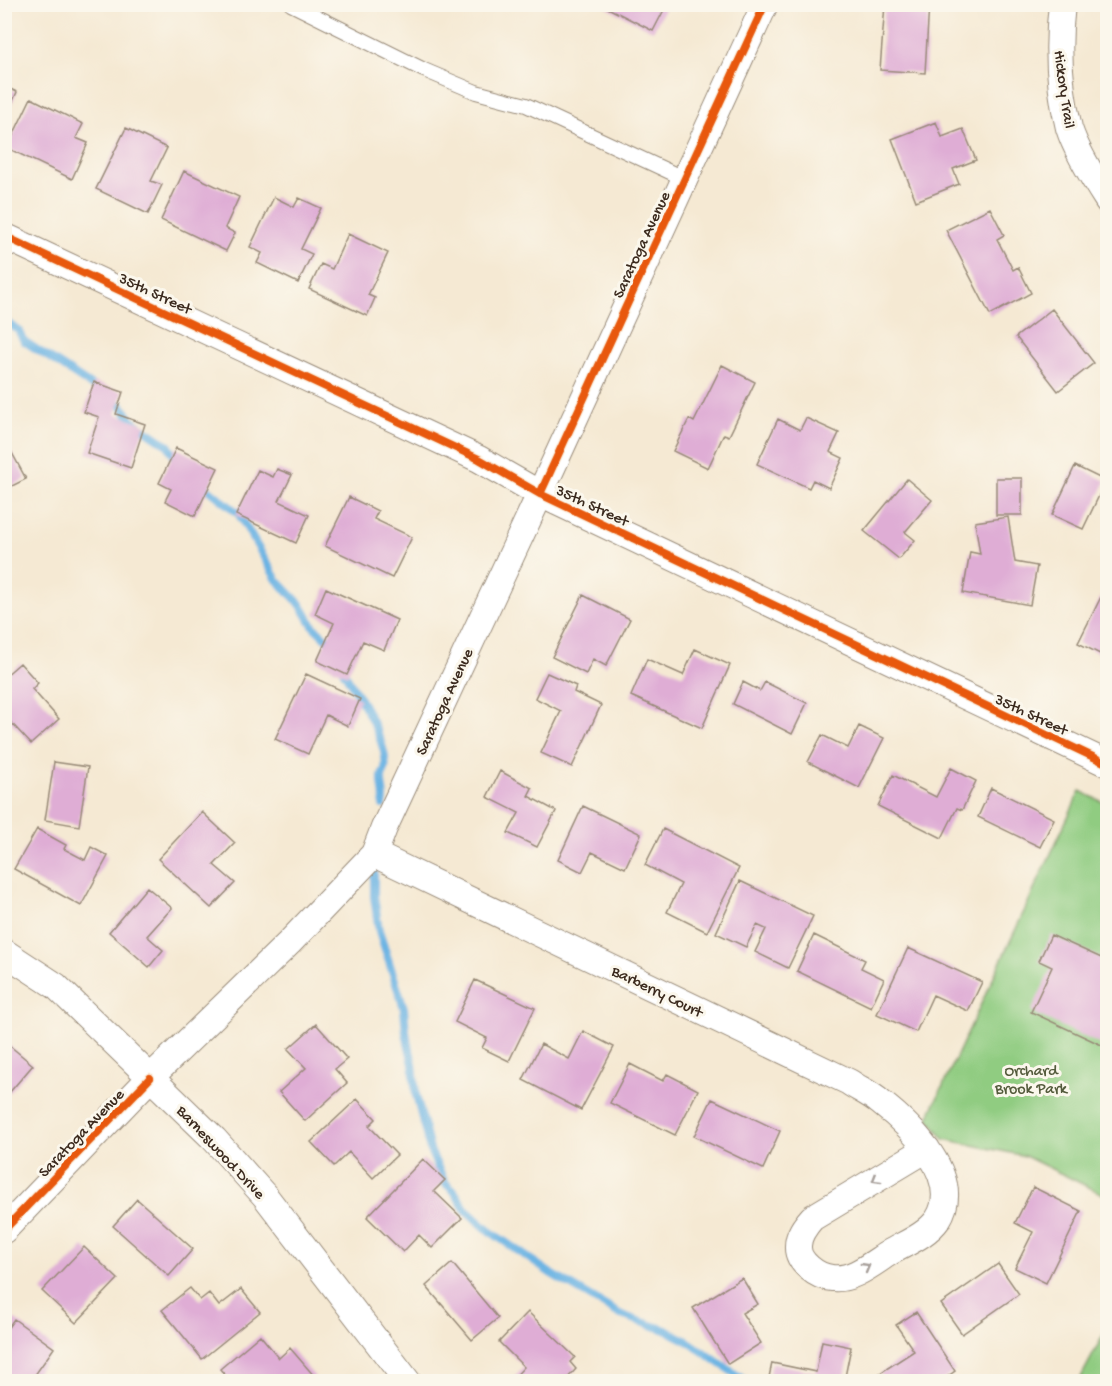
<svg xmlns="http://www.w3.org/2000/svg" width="1112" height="1386" viewBox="0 0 1112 1386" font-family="'Gochi Hand',sans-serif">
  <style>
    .green { fill: #90cc81; stroke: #667b50; stroke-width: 1.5 }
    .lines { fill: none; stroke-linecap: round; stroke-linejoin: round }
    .stream { stroke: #6bb3e3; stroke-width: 8 }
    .building { fill: #dfadd5 }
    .service-casing { stroke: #988a78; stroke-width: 16 }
    .minor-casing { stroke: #988a78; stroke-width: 28 }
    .service { stroke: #fff; stroke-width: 14 }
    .minor { stroke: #fff; stroke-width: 26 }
    .cycleway-casing { stroke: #fbf7ec; stroke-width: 11 }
    .cycleway { stroke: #e8590c; stroke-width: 8 }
    .oneway { stroke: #a79f9a }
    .labels { text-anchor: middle; stroke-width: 6; stroke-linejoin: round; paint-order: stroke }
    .street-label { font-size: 16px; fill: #3b2a1e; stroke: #fbf7ec }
    .park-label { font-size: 16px; fill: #545b3c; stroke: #fbf7ec }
  </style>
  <rect width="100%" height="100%" fill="#fbf7ec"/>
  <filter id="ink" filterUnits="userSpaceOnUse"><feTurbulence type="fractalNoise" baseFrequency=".0167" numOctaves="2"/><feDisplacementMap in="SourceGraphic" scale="12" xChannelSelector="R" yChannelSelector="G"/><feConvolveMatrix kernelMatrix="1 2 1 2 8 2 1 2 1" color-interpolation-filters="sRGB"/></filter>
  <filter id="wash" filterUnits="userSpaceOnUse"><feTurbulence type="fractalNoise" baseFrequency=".008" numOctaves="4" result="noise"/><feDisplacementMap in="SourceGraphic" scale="24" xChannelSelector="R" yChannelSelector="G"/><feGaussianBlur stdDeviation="1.35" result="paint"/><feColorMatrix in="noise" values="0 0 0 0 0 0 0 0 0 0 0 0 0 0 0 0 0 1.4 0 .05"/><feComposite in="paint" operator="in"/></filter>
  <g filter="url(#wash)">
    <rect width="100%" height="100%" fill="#f5e9d3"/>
    <!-- green -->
    <path class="green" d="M1080 791 1107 804V1196L1025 1156 944 1139 928 1118Z
      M1107 1328V1381H1079Z"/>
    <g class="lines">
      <!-- stream -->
      <path class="stream" d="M4 321 18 330 24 341 101 392
        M111 399 123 407 132 421 168 445 177 461
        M201 483 238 513 277 580 300 604 314 627 329 641 332 648
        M341 667C354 689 390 743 385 769 384 772 382 774 382 777 381 787 386 795 383 805
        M374 863V896L379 931 404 1008 406 1033 413 1064 416 1095 430 1150 445 1183 454 1191 466 1210 488 1230 550 1273 621 1315 666 1330 686 1340 747 1382"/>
    </g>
    <g id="blocks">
      <!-- building -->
      <path class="building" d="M600 4H667L653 31Z
        M885 4H929L925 73 880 70Z
        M414 5H430L427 11Z
        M4 86 17 92 4 120Z
        M31 98 83 124 76 138 88 143 72 179 7 148Z
        M936 122 942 137 963 129 976 160 953 169 959 184 916 201 892 139Z
        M126 128 167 148 151 181 162 185 148 214 96 189Z
        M184 171 239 197 225 228 235 233 226 251 161 220Z
        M274 197 294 207 299 198 321 208 301 249 312 254 298 283 257 263 262 253 250 247Z
        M990 208 1004 235 997 239 1013 270 1018 267 1031 293 990 315 946 230Z
        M348 234 388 253 368 295 375 298 367 316 309 289 321 264 332 269Z
        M1052 309 1094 363 1058 391 1016 337Z
        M722 365 755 382 729 436 724 434 708 468 673 451 689 419 694 422Z
        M94 382 123 392 116 414 145 424 131 468 87 453 99 417 84 412Z
        M806 418 839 433 830 452 843 458 829 488 813 480 809 488 757 464 778 419 800 430Z
        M4 438 26 479 4 490Z
        M176 448 218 468 195 516 165 501 171 489 159 483Z
        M1075 466 1106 481 1083 529 1052 515Z
        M277 469 292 475 279 501 309 515 296 543 236 515 258 470 273 477Z
        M996 478H1022V515H996Z
        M907 479 932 500 905 532 915 540 899 559 864 531Z
        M349 497 378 511 374 519 412 537 392 578 325 546Z
        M1008 517 1015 562 1037 566 1030 605 963 593 970 552 980 554 975 522Z
        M326 588 397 620 384 650 363 641 347 675 317 661 334 623 315 614Z
        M583 595 630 619 606 666 593 659 586 674 552 657Z
        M1101 597 1108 600V658L1078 643Z
        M695 649 730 665 702 728 631 696 647 659 683 675Z
        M20 663 38 683 32 689 59 719 31 744 4 715V677Z
        M547 673 576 686 574 692 601 705 572 767 541 753 561 711 535 698Z
        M306 674 360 699 348 726 326 715 308 754 275 739Z
        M743 682 760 691 765 682 807 703 792 734 733 704Z
        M859 726 884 738 859 788 808 762 822 735 848 748Z
        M54 762 88 767 79 826 45 820Z
        M951 768 976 781 962 810 957 808 942 838 878 806 893 775 936 797Z
        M500 771 532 788 528 796 556 811 537 847 508 833 519 813 487 797Z
        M991 788 1054 819 1040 847 978 817Z
        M583 806 641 834 625 868 592 852 582 872 558 860Z
        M202 812 235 843 214 865 235 883 211 908 158 859Z
        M37 829 66 845 64 849 85 860 91 847 108 856 81 906 14 869Z
        M663 829 739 868 707 932 667 912 681 884 645 865Z
        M740 881 813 916 788 968 755 952 766 929 757 925 746 947 716 933Z
        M147 887 172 908 147 936 163 950 149 967 109 932Z
        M814 935 865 960 861 968 884 979 871 1007 797 971Z
        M1051 935 1108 961V1048L1031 1012 1052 967 1039 961Z
        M908 948 982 982 968 1011 933 995 916 1032 877 1014Z
        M475 980 535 1008 509 1061 482 1048 487 1038 455 1022Z
        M316 1024 347 1059 335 1069 347 1083 305 1121 279 1092 306 1068 288 1049Z
        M583 1031 614 1047 581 1110 523 1080 541 1044 569 1059Z
        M4 1041 33 1065 9 1093 4 1090Z
        M630 1064 663 1081 667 1074 698 1090 675 1135 610 1103Z
        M357 1099 376 1119 369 1126 397 1155 373 1178 349 1152 334 1166 311 1142Z
        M712 1099 780 1131 763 1169 694 1136Z
        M423 1159 445 1180 434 1191 462 1218 432 1248 419 1235 403 1252 367 1217Z
        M1033 1187 1081 1211 1046 1283 1015 1268 1033 1232 1015 1223Z
        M137 1199 193 1249 169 1276 113 1226Z
        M84 1247 118 1279 76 1323 42 1291Z
        M452 1263 498 1318 472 1340 426 1286Z
        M998 1264 1019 1294 962 1334 941 1304Z
        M742 1278 758 1304 742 1313 761 1343 728 1364 693 1308Z
        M190 1288 200 1300 209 1293 219 1306 241 1289 260 1312 202 1359 162 1310Z
        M528 1312 575 1357 570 1362 576 1369 564 1382H510L524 1367 499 1342Z
        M916 1312 955 1371 940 1382H886L880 1373 914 1351 896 1325Z
        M14 1319 54 1348 30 1382H4V1333Z
        M260 1335 279 1358 290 1348 315 1377 310 1382H231L220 1369Z
        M822 1341 851 1347 844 1382H768L772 1363 816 1372Z"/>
    </g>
  </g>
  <g filter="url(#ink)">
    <use href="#blocks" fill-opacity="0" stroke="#988a78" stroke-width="1.5"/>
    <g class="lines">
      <!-- service casing -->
      <g class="service-casing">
        <path id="service" d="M291 4 424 70 476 92 526 105 685 179"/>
      </g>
      <!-- minor casing -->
      <g class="minor-casing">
        <path id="minor" d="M1062 4C1057 45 1059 88 1069 128 1076 151 1095 181 1108 201
          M4 236 479 459 540 494 1108 764
          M374 854 849 1082C859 1089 871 1094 880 1102 910 1125 964 1178 938 1219 927 1235 906 1243 889 1253 873 1263 852 1281 832 1278 817 1277 797 1262 798 1246 798 1235 805 1226 812 1218L927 1149
          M4 952 56 986 214 1139 265 1196 408 1382
          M4 1230 150 1078 289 943 374 854 384 828 540 494 765 4"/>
      </g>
      <!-- service -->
      <use href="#service" class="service"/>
      <!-- minor -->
      <use href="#minor" class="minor"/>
      <!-- cycleway casing -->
      <g class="cycleway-casing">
        <path id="cycleway" d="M4 236 479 459 540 494 1108 764
          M540 494 765 4
          M4 1230 150 1078"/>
      </g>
      <!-- cycleway -->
      <use href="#cycleway" class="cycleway"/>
    </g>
    <!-- one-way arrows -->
    <defs><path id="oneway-chevron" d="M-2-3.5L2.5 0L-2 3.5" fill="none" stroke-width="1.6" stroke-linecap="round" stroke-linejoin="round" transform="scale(1.5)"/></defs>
    <g class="oneway">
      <use href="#oneway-chevron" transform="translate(876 1179) rotate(149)"/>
      <use href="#oneway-chevron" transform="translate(866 1267) rotate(-30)"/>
    </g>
  </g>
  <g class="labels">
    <!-- street labels -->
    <g class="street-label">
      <text transform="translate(1066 89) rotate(82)" y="6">Hickory Trail</text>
      <text transform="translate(640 244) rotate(-65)" y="6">Saratoga Avenue</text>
      <text transform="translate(156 292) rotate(25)" y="6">35th Street</text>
      <text transform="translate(593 504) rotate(25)" y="6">35th Street</text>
      <text transform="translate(443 701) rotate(-65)" y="6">Saratoga Avenue</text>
      <text transform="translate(1032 713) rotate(25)" y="6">35th Street</text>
      <text transform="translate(658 990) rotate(26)" y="6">Barberry Court</text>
      <text transform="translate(80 1132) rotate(-46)" y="6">Saratoga Avenue</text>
      <text transform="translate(222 1151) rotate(47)" y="6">Barneswood Drive</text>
    </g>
    <!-- park labels -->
    <g class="park-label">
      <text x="1031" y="1075">Orchard<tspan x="1031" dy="18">Brook Park</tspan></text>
    </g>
  </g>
  <!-- margin -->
  <rect width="1112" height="1386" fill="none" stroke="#fbf7ec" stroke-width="24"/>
</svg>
